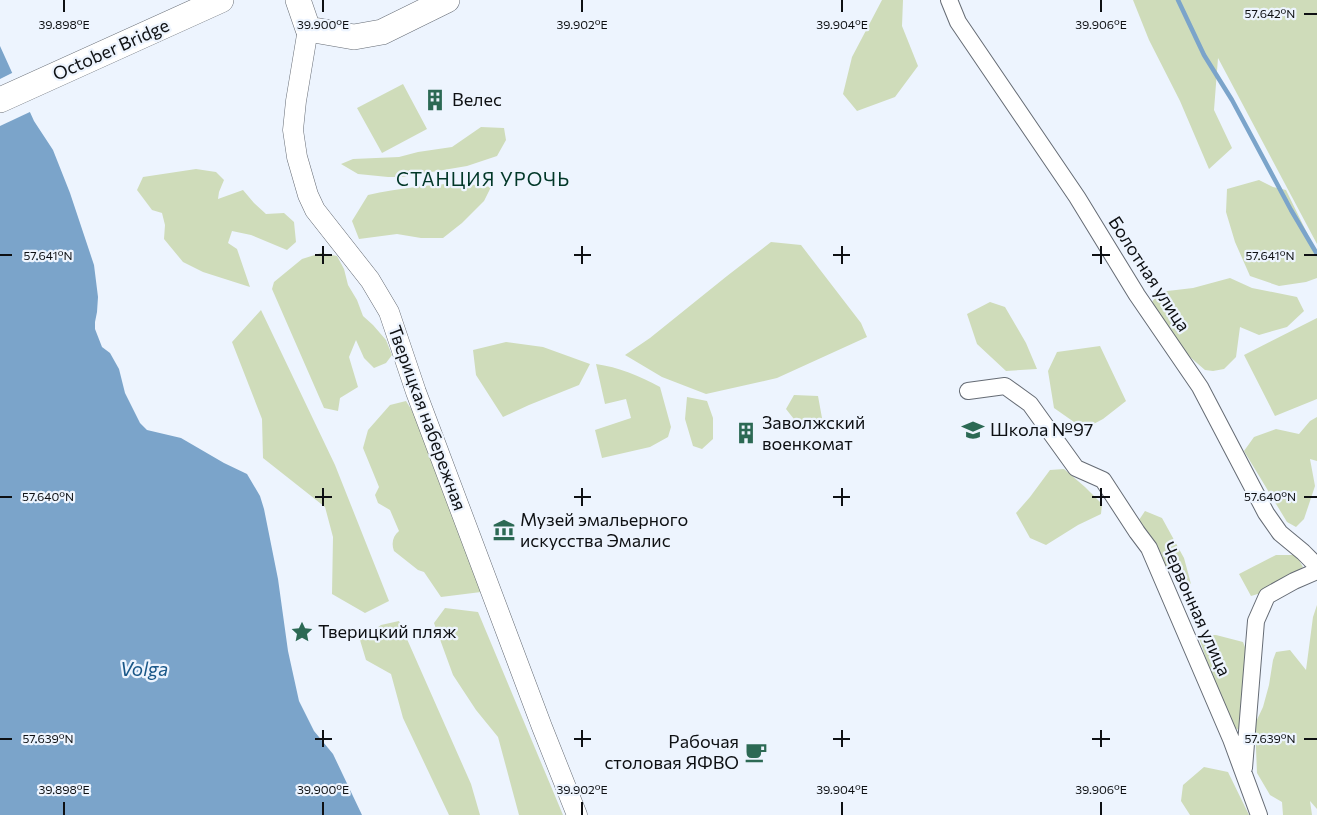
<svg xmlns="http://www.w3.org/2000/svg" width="1317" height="815" viewBox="0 0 1317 815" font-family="Commissioner,sans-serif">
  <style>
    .green { fill: #cfdcba }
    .water { fill: #7ba4ca }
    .pier { fill: #edf4fe }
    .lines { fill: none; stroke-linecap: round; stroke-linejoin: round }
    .stream { stroke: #7ba4ca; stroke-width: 4.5 }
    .minor-casing { stroke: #656b74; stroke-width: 18 }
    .tertiary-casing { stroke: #656b74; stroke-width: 21 }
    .primary-casing { stroke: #656b74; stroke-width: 26 }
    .minor { stroke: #fff; stroke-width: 16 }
    .tertiary { stroke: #fff; stroke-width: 20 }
    .primary { stroke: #fff; stroke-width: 25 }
    .ticks { fill: none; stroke: #0e1013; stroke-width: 2 }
    .labels { text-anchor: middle; stroke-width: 4.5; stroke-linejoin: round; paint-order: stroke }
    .street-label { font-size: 18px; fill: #0e1013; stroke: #edf4fe }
    .poi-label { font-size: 18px; fill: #0e1013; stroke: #edf4fe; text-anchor: start }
    .neighbourhood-label { font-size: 19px; letter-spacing: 1px; fill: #013728; stroke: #edf4fe }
    .water-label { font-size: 19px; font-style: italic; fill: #195788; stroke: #edf4fe }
    .ticks-label { font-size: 12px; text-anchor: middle; fill: #0e1013; stroke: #edf4fe; stroke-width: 4.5; stroke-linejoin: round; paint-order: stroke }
  </style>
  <rect width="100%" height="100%" fill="#edf4fe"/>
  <!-- green -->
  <path class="green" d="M882 0H903L902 26 918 66 895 97 857 111 843 94 852 57Z
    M1133 0H1317V244L1218 58 1214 110 1232 148 1209 169 1180 101 1149 40Z
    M403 84 427 129 382 153 357 108Z
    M481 127 504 128 506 140 497 156 467 166 402 177H388L358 174 341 164 353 159 399 157 418 152 452 147Z
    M196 169 216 172 224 180 219 192 218 199 243 190 254 203 266 214 284 213 294 222 296 242 287 250 251 235 232 231 228 243 237 249 250 287 203 272 183 262 164 239 165 225 162 213 152 210 137 190 143 177Z
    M1259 180 1273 187 1286 190 1307 233 1317 257V278L1306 282 1279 286 1250 276 1235 242 1226 212 1227 189Z
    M461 183 491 187 484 201 462 223 443 238H421L397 234 359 239 352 221 368 195C399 188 429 185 461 183Z
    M771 242 801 245 861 323 867 337 777 378 706 394 662 377 625 355 650 338 727 276Z
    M321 253 337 256 344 269 348 285 357 300 363 316 373 325 386 340 392 355 386 363 374 368 364 358 356 340 349 357 358 387 340 398 338 411 324 408 272 289 274 282 302 259Z
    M1230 278 1252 288 1297 297 1304 311 1287 327 1259 335 1240 327 1236 357 1224 369 1213 371 1205 370 1183 351 1152 302 1159 292 1193 288Z
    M990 302 1005 307 1026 343 1037 369 1006 371 977 344 967 314Z
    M261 310 335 465 389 601 365 613 332 594 333 537 325 507 263 458 262 419 232 342Z
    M1317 318V399L1275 416 1244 355Z
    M506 342 543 347 590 364 579 385 529 405 503 417 476 375 473 350Z
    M1100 346 1126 401 1103 419 1084 429 1054 408 1048 371 1057 352Z
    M596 364C618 367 640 376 660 387L671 427 668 437 650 447 602 458 595 430 631 418 626 399 605 404Z
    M794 395 818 396 822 418 817 426 801 428 786 409Z
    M687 397 707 401 713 418V439L702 449 693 446 685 419Z
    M406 401 420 423 481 592 441 597 424 572 418 570 394 551C391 543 393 536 399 531L390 510 378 503 375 495 379 487 363 448 368 430 390 405Z
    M1317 417V461L1310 459 1315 486 1304 519 1296 527 1287 522 1244 451 1254 437 1276 429 1299 434 1310 421Z
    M1064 469 1085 487 1102 504 1101 514 1078 525 1046 545 1030 538 1016 513 1030 497 1050 470Z
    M1145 511 1162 518 1184 558 1191 584 1183 585 1164 565 1139 520Z
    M1276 555H1296L1303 567 1268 591 1251 596 1239 574Z
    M1317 605V809L1310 801 1312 815H1283L1282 802 1270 795 1257 773 1255 724 1263 707 1269 685 1273 660 1276 652 1290 650 1306 670 1313 617Z
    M445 608 478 612 563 815H519L498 737 476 710 453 675 434 623Z
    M399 621 471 784 480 815H449L403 718 391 674 366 660 360 640 381 625Z
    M1198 635H1216L1243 642 1248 655 1240 731 1231 725 1212 676Z
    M1204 767 1228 772 1249 815H1190L1181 801 1183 785Z"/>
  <!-- water -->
  <path class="water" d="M0 46 34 121 53 150 70 193 94 265 98 297 97 312 95 322V329L102 347 110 353 119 369 125 393 140 423 147 430 181 438 224 463 247 474 260 496 264 509 278 579 288 651 299 701 314 731 333 754 362 815H0Z"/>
  <!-- pier -->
  <path class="pier" d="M14 72 32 111 0 126V79Z"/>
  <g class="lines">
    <!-- stream -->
    <path class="stream" d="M1178 0 1204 55 1232 100 1291 210 1317 254"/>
    <!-- minor casing -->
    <g class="minor-casing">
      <path id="minor" d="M949 0 958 22 1077 197 1137 295 1200 387 1266 513 1280 533 1303 552 1317 566
        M968 391 1005 386 1030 404 1076 468 1103 480 1137 532 1149 548 1231 739 1259 815
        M1244 768 1256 621 1267 596 1294 581 1317 571"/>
    </g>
    <!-- tertiary casing -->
    <g class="tertiary-casing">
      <path id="tertiary" d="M308 29 296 101 293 130 297 157 308 195 315 210 370 280 389 312 416 392 542 727 577 815"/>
    </g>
    <!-- primary casing -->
    <g class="primary-casing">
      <path id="primary" d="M298 0 308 29 354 37 382 32 447 0
        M0 100 221 0"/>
    </g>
    <!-- minor -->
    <use href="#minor" class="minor"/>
    <!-- tertiary -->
    <use href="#tertiary" class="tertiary"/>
    <!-- primary -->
    <use href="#primary" class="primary"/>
  </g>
  <!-- ticks -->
  <path class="ticks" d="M64 0V12M323 0V12M582 0V12M842 0V12M1101 0V12M1304 14H1317M323 246V264M582 246V264M842 246V264M1101 246V264M0 255H12M315 255H332M574 255H591M833 255H850M1092 255H1110M1304 255H1317M323 488V506M582 488V506M842 488V506M1101 488V506M0 497H12M315 497H332M574 497H591M833 497H850M1092 497H1110M1304 497H1317M323 730V747M582 730V747M842 730V747M1101 730V747M0 739H12M315 739H332M574 739H591M833 739H850M1092 739H1110M1304 739H1317M64 802V815M323 802V815M582 802V815M842 802V815M1101 802V815"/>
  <!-- icons -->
  <defs>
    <g id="building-bare" transform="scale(1.725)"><path d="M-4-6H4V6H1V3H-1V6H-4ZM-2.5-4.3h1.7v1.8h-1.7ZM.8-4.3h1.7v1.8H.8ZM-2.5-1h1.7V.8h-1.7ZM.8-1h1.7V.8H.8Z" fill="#2c6954" stroke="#edf4fe" stroke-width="2.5" paint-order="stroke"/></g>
    <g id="school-bare" transform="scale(1.725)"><path d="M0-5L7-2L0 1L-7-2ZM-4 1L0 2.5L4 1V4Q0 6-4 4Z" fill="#2c6954" stroke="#edf4fe" stroke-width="2.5" paint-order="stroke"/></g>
    <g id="museum-bare" transform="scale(1.725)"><path d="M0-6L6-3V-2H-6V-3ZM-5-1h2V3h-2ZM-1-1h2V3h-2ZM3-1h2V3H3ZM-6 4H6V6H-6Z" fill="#2c6954" stroke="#edf4fe" stroke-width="2.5" paint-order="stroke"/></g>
    <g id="sight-bare" transform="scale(1.725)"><path d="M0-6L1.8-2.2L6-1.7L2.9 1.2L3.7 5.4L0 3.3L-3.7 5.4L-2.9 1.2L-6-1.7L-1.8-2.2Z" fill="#2c6954" stroke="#edf4fe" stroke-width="2.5" paint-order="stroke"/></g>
    <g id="cafe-bare" transform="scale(1.725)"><path d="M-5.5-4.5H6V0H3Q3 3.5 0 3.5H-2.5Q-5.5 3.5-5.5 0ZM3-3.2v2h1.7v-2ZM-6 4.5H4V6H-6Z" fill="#2c6954" stroke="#edf4fe" stroke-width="2.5" paint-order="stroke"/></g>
  </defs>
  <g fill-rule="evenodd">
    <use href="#building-bare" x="435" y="100"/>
    <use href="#school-bare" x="973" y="430"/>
    <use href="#building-bare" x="746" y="433"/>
    <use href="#museum-bare" x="504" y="530"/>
    <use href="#sight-bare" x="302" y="632"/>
    <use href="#cafe-bare" x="756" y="752"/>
  </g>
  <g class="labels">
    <!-- street labels -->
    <g class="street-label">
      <text transform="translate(111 50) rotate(-24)" y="6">October Bridge</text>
      <text transform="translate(1149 274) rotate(57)" y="6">Болотная улица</text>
      <text transform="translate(427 418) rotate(70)" y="6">Тверицкая набережная</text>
      <text transform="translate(1196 609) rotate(66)" y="6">Червонная улица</text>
    </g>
    <!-- poi labels -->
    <g class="poi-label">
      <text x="452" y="106">Велес</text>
      <text x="762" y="429">Заволжский<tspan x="762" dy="21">военкомат</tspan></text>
      <text x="990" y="436">Школа №97</text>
      <text x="520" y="526">Музей эмальерного<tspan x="520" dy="21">искусства Эмалис</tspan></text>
      <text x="318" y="638">Тверицкий пляж</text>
      <text x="739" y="748" text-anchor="end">Рабочая<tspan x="739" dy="21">столовая ЯФВО</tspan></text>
    </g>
    <!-- neighbourhood labels -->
    <g class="neighbourhood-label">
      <text x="483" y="186">СТАНЦИЯ УРОЧЬ</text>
    </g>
    <!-- water labels -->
    <g class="water-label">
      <text x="144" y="676">Volga</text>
    </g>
  </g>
  <g class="ticks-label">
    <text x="1270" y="18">57.642°N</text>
    <text x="64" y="29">39.898°E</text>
    <text x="323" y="29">39.900°E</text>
    <text x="582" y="29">39.902°E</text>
    <text x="842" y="29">39.904°E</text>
    <text x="1101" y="29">39.906°E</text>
    <text x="48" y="260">57.641°N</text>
    <text x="1270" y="260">57.641°N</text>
    <text x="48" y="501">57.640°N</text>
    <text x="1270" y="501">57.640°N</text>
    <text x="48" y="743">57.639°N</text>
    <text x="1270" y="743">57.639°N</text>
    <text x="64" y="794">39.898°E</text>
    <text x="323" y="794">39.900°E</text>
    <text x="582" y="794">39.902°E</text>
    <text x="842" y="794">39.904°E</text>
    <text x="1101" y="794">39.906°E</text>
  </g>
</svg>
